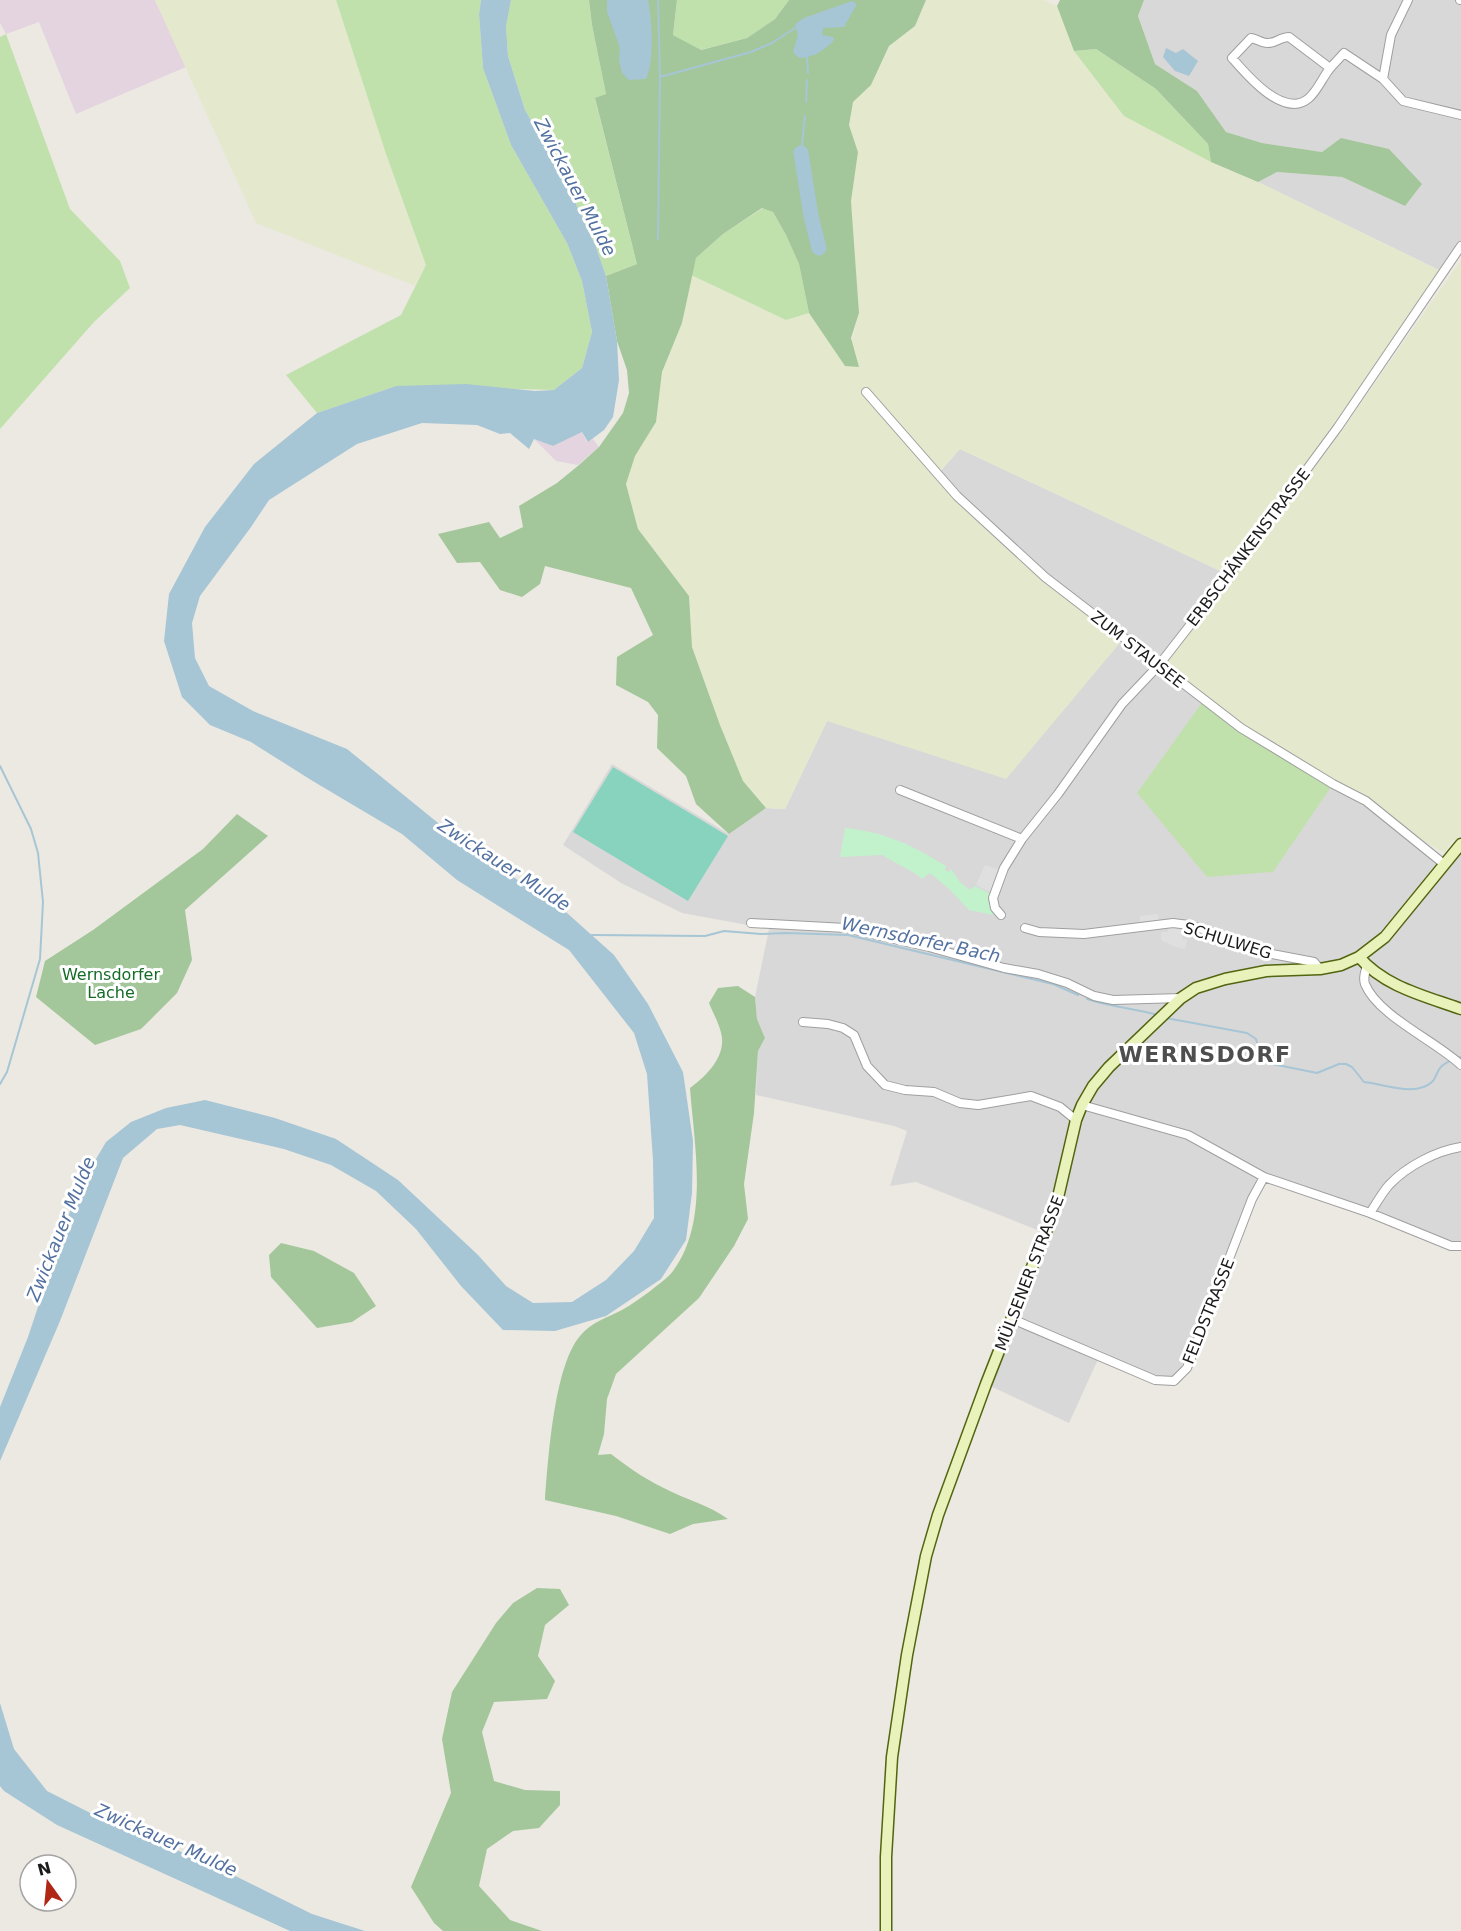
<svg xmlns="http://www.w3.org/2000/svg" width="1461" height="1931" viewBox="0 0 1461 1931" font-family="'DejaVu Sans',sans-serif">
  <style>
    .residential { fill: #d9d8d8 }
    .industrial { fill: #e4d4df }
    .farmland { fill: #e4e9ce }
    .grass { fill: #c0e1ac }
    .forest { fill: #a3c79b }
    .park { fill: #c2f2cb }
    .pitch { fill: #87d3be }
    .parking { fill: #dfdfdf }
    .water { fill: #a6c5d5 }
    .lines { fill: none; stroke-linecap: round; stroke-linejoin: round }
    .stream { stroke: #a6c5d5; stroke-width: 2 }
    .river { stroke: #a6c5d5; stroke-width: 15 }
    .street-casing { stroke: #9f9f9f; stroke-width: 10 }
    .secondary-casing { stroke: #526510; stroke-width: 13 }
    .street { stroke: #fff; stroke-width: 8 }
    .secondary { stroke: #e8f2ba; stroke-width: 10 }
    .labels { text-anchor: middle; stroke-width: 6; stroke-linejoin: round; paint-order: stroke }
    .street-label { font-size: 16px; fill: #1b1b1b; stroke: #fff }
    .park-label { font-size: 16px; fill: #166c27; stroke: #fff }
    .water-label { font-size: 18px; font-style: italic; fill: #5371a0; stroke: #fff }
    .district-label { font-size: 22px; font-weight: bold; letter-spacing: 1.5px; fill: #4e4e4e; stroke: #fff }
  </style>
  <rect width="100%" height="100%" fill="#ece9e2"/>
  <!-- residential -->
  <path class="residential" d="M1144 0H1461V246L1443 272 1258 182 1277 172 1342 177 1405 206 1341 138 1322 152 1262 143 1226 132 1197 91 1155 64 1138 16Z
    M960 449 1229 575 1333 784 1366 801 1440 863 1461 842V1246L1264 1177 1187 1368 1174 1381 1155 1380 1100 1355 1069 1423 986 1384 1045 1233 916 1182 890 1186 907 1131 894 1126 756 1095 758 1050 765 1038 757 1019 755 997 769 929 682 913 621 883 563 845 612 764 729 834 766 808 785 809 827 721 1045 577 938 474Z"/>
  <!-- industrial -->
  <path class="industrial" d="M0 0H155L186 67 76 114 39 22 6 34 0 23Z
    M582 432 587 442 593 439 599 447 578 465 556 461 534 439 553 446Z"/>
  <!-- farmland -->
  <path class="farmland" d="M155 0H336L386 154 426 265 415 286 256 223Z
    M926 0H1044L1057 6 1074 51 1211 162 1258 182 1443 272 1242 559 1328 450 1461 260V835L1458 839 1453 840 1444 853 1397 825 1366 801 1241 728 1159 665 1229 575 960 449 938 473 1045 577 1124 638 1006 779 827 721 785 809 766 808 743 781 720 725 692 647 689 596 638 529 626 484 635 456 656 422 662 372 682 323 691 275 786 320 809 313 845 366 859 313 851 201 858 152 849 125 853 101 871 85 889 46 915 26Z"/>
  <!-- grass -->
  <path class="grass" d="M336 0H481L479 14 483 68 511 145 567 243 582 281 592 332 582 368 554 390 396 386 317 413 286 375 401 315 426 265 386 154Z
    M511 0H589L592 25 606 94 595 99 637 264 606 276 596 247 564 178 525 110 508 56 506 25Z
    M677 0H789L775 19 747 38 700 50 673 35Z
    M6 34 70 209 120 261 130 288 94 322 0 429V37Z
    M1096 49 1156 89 1208 144 1211 162 1124 116 1074 51Z
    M763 208 773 212 786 235 799 264 809 313 786 320 691 275 696 258 723 234Z
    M1204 700 1333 784 1273 872 1207 877 1137 793Z"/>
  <!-- forest -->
  <path class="forest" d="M589 0H677L673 35 701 50 747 38 775 19 789 0H926L915 26 889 46 871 85 853 102 849 125 858 152 851 201 859 313 851 338 859 367 845 366 809 313 799 264 786 235 773 212 762 208 723 234 696 258 682 323 662 372 656 422 635 456 626 484 638 529 689 596 692 647 720 725 743 781 766 808 729 834 696 804 686 776 657 748 658 715 648 702 616 685 617 657 653 635 631 588 545 566 540 584 522 597 500 590 480 562 457 563 438 534 489 522 500 538 523 527 519 506 557 483 579 465 599 447 623 413 629 393 627 370 617 341 606 276 637 264 595 98 606 94 592 25Z
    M1060 0H1144L1138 16 1155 64 1197 91 1226 132 1262 143 1322 152 1341 138 1389 149 1422 184 1405 206 1342 177 1277 172 1258 182 1211 162 1208 144 1156 89 1096 49 1074 51 1057 6Z
    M237 814 268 836 185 910 192 960 177 993 141 1029 95 1045 36 997 45 961 93 930 203 849Z
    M738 986 755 997 757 1019 765 1038 758 1051 754 1113 744 1184 748 1219 734 1246 699 1298 616 1374 607 1399 604 1434 598 1455 611 1454C630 1469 650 1482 672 1492 693 1502 708 1505 728 1519L693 1524 670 1534 616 1516 545 1500C548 1460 554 1366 580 1336 591 1322 607 1318 622 1310 631 1305 640 1298 649 1292 656 1286 667 1279 673 1271 710 1221 694 1145 690 1088 705 1077 724 1059 722 1038 721 1027 713 1013 709 1003L718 988Z
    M281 1243 314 1251 354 1273 376 1306 352 1322 317 1328 271 1277 269 1255Z
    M537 1588 560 1589 569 1605 545 1625 538 1656 555 1681 547 1699 494 1702 482 1732 494 1781 525 1790 560 1791V1805L539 1828 513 1831 487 1849 479 1886 510 1920 542 1931H443L434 1923 411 1887 451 1793 442 1739 452 1692 496 1623 513 1603Z"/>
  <!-- park -->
  <path class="park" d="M845 828C885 832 912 845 946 866L945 870 949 872 951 869 960 882 970 890 975 886 992 895 990 906 994 915 969 910 949 889 930 873 922 879 916 874 882 855 840 857Z"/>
  <!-- pitch -->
  <path class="pitch" d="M613 767 728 836 688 901 573 832Z"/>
  <!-- parking -->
  <path class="parking" d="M985 865 1003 871 994 894 976 885Z
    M1158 914 1159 922 1140 924V916Z
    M1168 927 1184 930 1182 939 1187 940 1185 949 1173 946 1161 940V932H1168Z"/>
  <!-- water -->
  <path class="water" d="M481 0H511L506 26 508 56 525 110 564 178 596 247 606 276 617 341 619 380 613 417 604 430 588 442 582 432 553 446 534 439 529 449 510 433 500 434 477 425 422 423 357 444 269 500 251 527 200 596 192 623 195 658 209 686 253 711 347 749 464 844 567 913 614 955 648 1004 683 1072 693 1141 692 1193 686 1240 661 1279 606 1316 555 1331 503 1330 461 1286 416 1229 376 1191 331 1165 284 1149 180 1125 157 1129 123 1158 60 1321 0 1461V1407L28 1337 76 1193 106 1142 131 1122 166 1108 205 1100 275 1118 336 1139 398 1180 478 1255 506 1286 533 1303 572 1302 606 1280 634 1251 654 1218 653 1160 647 1074 634 1033 569 950 457 880 402 834 311 780 251 742 210 725 182 697 164 641 169 594 205 527 254 464 317 413 396 386 466 384 535 391 554 390 582 368 592 332 582 281 567 243 511 145 483 68 479 14Z
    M607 0H648C652 21 655 60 646 79L629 80 622 73 619 60 620 48 607 12Z
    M852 1 857 4 844 27 823 28 822 35 833 37 834 40C825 50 813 58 799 58L793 52 798 35 795 24 804 18Z
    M1166 48 1176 53 1183 49 1198 61 1189 76 1175 71 1163 57Z
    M0 1703 14 1749 47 1791 114 1825 209 1863 312 1914 365 1931H290L57 1825 4 1791 0 1786Z"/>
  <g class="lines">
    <!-- stream -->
    <path class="stream" d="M658 0 660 77 658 239
      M807 58 808 73
      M660 77 751 52 772 43 795 28
      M806 102 807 80
      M801 153 805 116
      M0 766 31 829 38 853 43 902 40 959 7 1072 0 1084
      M592 935 705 936 724 931 761 934 786 933 848 935 1053 984 1078 995
      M1087 999C1110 1007 1134 1008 1158 1015
      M1166 1018 1247 1033 1256 1039 1261 1057 1267 1063 1317 1073 1339 1064H1346L1352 1067 1364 1082C1385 1084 1416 1098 1433 1081 1436 1077 1437 1072 1440 1068 1445 1062 1454 1059 1461 1057"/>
    <!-- river -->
    <path class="river" d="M801 153 811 216 819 248"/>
    <!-- street casing -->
    <g class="street-casing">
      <path id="street" d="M1460 0H1461
        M1330 68 1289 37C1280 37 1275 44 1267 43 1262 43 1257 39 1251 38L1232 58C1246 74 1284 120 1309 98 1317 91 1322 79 1328 71 1333 64 1339 59 1344 53L1383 79 1403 101 1461 115
        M1383 79 1391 35 1408 0
        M866 392 957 496 1045 577 1241 728 1333 784 1366 801 1444 864
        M900 790 1022 839
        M1001 915 995 908 993 898 1004 868 1022 839 1058 794 1122 704 1159 665 1229 575 1338 427 1461 246
        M751 923 846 928 929 947 1004 968 1038 974 1067 983 1094 996 1113 1000 1181 998
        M1025 928 1039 932 1084 934 1173 923 1189 925 1218 934 1256 951 1314 962 1320 969
        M1367 966C1365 972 1363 978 1365 984 1378 1016 1436 1041 1461 1065
        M803 1022 828 1024 843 1028 854 1035 867 1066 885 1085 905 1090 934 1092 960 1103 978 1105 1031 1096 1060 1107 1076 1120
        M1082 1105 1188 1135 1264 1177
        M1370 1213C1376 1204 1382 1193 1389 1185 1407 1166 1436 1151 1461 1147
        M1012 1319 1155 1380 1174 1381 1187 1368 1252 1199 1264 1177 1370 1213 1451 1246H1461"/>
    </g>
    <!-- secondary casing -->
    <g class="secondary-casing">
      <path id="secondary" d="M1359 957C1385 987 1425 996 1461 1009
        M886 1931V1857L892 1757 907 1655 926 1556 938 1515 986 1384 1056 1206 1076 1120 1082 1105 1093 1086 1109 1067 1181 998 1196 988 1225 979 1266 971 1320 969 1341 965 1359 957 1385 937 1461 844"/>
    </g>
    <!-- street -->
    <use href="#street" class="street"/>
    <!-- secondary -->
    <use href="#secondary" class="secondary"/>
  </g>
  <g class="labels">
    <!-- street labels -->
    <g class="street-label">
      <text transform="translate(1248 547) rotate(-53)" y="6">ERBSCHÄNKENSTRASSE</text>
      <text transform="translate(1138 649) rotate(38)" y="6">ZUM STAUSEE</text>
      <text transform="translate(1228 940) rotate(17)" y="6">SCHULWEG</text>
      <text transform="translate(1029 1273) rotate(-69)" y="6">MÜLSENER STRASSE</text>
      <text transform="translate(1208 1311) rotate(-68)" y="6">FELDSTRASSE</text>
    </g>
    <!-- park labels -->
    <g class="park-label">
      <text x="111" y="980">Wernsdorfer<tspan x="111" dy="18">Lache</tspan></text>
    </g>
    <!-- water labels -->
    <g class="water-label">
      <text transform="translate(575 187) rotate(62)" y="6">Zwickauer Mulde</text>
      <text transform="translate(504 865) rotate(33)" y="6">Zwickauer Mulde</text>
      <text transform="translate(921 940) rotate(12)" y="6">Wernsdorfer Bach</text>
      <text transform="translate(61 1229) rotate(-68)" y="6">Zwickauer Mulde</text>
      <text transform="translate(166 1840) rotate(24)" y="6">Zwickauer Mulde</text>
    </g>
    <!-- district labels -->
    <g class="district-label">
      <text x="1205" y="1062">WERNSDORF</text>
    </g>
  </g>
  <!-- north arrow -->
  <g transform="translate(48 1883) rotate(345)"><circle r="28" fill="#ffffff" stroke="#a4a4a4" stroke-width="1.5"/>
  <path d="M0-4.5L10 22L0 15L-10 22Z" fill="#b12715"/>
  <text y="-9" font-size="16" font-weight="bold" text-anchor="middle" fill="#1b1b1b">N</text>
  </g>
</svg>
